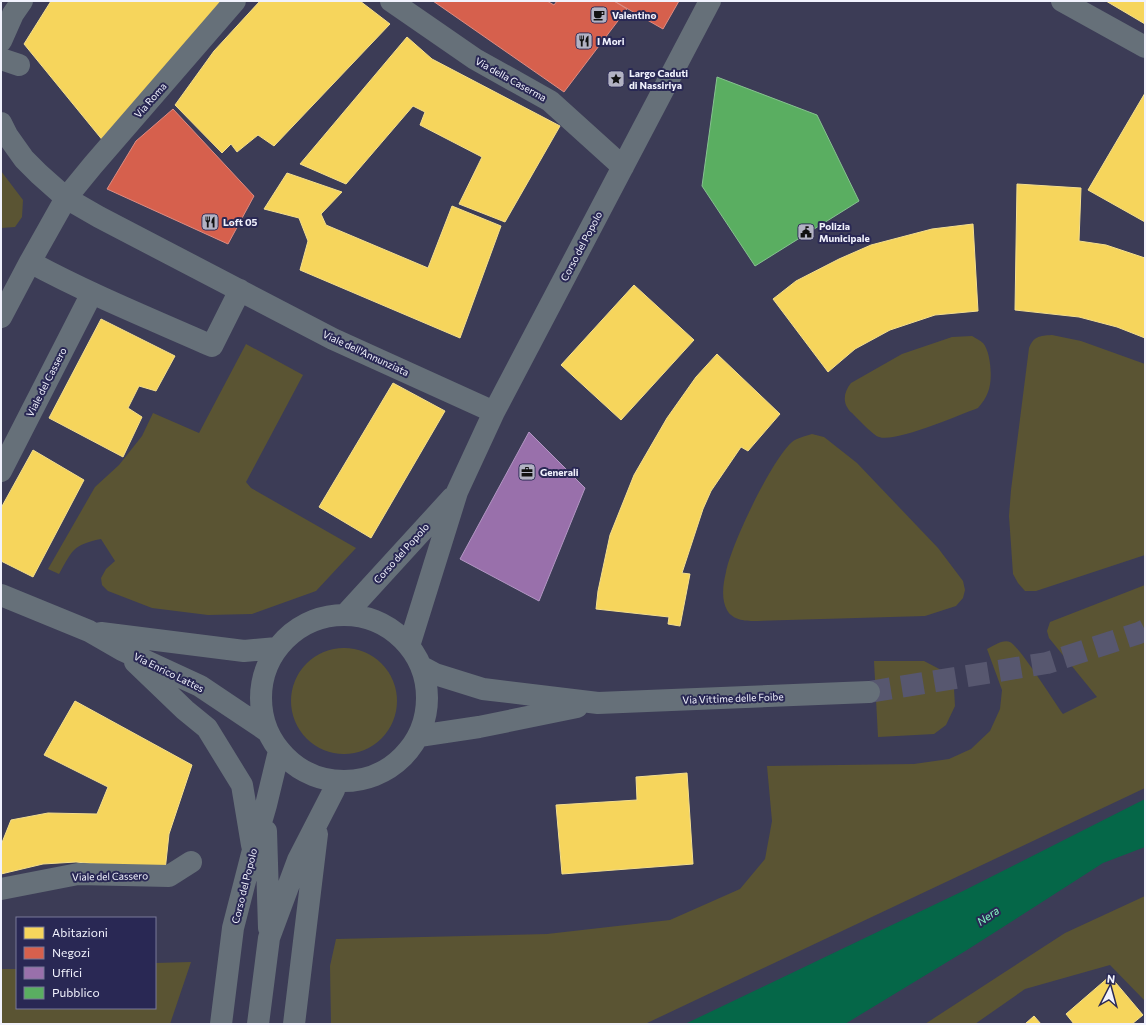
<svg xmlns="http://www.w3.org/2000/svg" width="1146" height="1025" viewBox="0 0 1146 1025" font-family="Commissioner,sans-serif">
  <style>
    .green { fill: #5a5433 }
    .water { fill: #056748 }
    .homes { fill: #f6d55c; stroke: #f4de8c }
    .shops { fill: #d6604d; stroke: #de8c82 }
    .offices { fill: #9970ab; stroke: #b397c4 }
    .public { fill: #5aae61; stroke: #87c290 }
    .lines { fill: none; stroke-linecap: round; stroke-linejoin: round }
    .minor-tunnel { stroke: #57576f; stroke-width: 22; stroke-dasharray: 22 11; stroke-linecap: butt }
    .minor { stroke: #667079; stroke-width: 22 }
    .labels { text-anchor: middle; stroke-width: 4; stroke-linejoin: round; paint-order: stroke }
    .poi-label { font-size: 10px; font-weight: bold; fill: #f1f2fd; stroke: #292854; text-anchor: start }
    .street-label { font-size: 10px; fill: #f1f2fd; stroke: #292854 }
    .water-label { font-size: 11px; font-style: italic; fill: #84f9c2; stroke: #292854 }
  </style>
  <rect width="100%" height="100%" fill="#3c3c56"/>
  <!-- green -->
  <path class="green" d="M1 171 23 200 22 217 15 227 1 228Z
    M1052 335 1081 341 1145 364V555L1036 591H1025L1018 583 1013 574 1009 516 1011 490 1029 348C1034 336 1039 336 1052 335Z
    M972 336C975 338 980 340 983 343 991 352 993 381 988 392 986 398 982 403 978 408 959 415 895 443 879 437 874 436 857 418 852 413 842 404 843 393 851 383L902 354 952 337Z
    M246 344 303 375 246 482 251 488 356 548 316 591 252 614 208 615 152 608 108 591 102 585 101 578 106 569 115 561 101 539C72 545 73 550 59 574L48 569 95 487 119 465 142 436 153 413 199 433Z
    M812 434 824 437 857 463 938 548 963 581 965 590 963 598 956 606 925 616 757 621C747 621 733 621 727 610 721 599 723 584 726 572 731 545 772 459 792 442 797 438 806 436 812 434Z
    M1145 585V788L645 1024H331L330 966 336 939 547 934 670 920 740 889 765 859 772 821 767 766 914 764 949 759 971 749 990 731 1000 709 1002 690 987 649C993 646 1003 639 1010 642 1020 647 1054 702 1063 714L1097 697 1049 638 1047 631 1050 622Z
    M291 701a53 53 0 1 1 106 0a53 53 0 1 1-106 0Z
    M874 661H924L945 672 954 689 955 706 946 725 934 734 878 737Z
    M1145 896V1001L1110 965 1025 989 975 1024H925L1065 933Z
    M191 962 170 1024H1V969H17V1008H155V963Z"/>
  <!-- water -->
  <path class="water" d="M1145 799V847L1103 863 967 950 845 1024H685L963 891Z"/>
  <!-- homes -->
  <path class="homes" d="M51 1H227L104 142 24 44Z
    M260 1H360L390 24 274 146 258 135 237 152 231 144 222 153 175 105 214 51Z
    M1106 1H1145V24Z
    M407 37 432 59 560 126 505 222 459 204 482 157 420 125 425 112 413 106 346 184 300 164Z
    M1145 93V222L1088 190Z
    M287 173 342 192 321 214 326 225 428 268 452 206 501 226 460 338 300 270 308 241 299 218 264 209Z
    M1017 184 1081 188 1079 241 1106 245 1145 258V338L1117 327 1079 317 1015 310Z
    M973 224 978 311 935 315 890 330 855 349 828 372 773 299 796 281 839 259 871 245 932 229Z
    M634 285 694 340 621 420 561 365Z
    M101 319 175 356 156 391 139 386 128 408 142 417 123 457 49 418Z
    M717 354 780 414 748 451 741 447 711 491 703 509 682 573 690 574 680 626 668 624 669 617 596 609 598 591 610 535 634 475 667 418 696 377Z
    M393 383 445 411 371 538 319 507Z
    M33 450 84 480 33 577 1 561V508Z
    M75 701 192 765 169 834 165 871 76 862 43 864 1 874V845L11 820 48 813 97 814 108 787 44 755Z
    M687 773 693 864 562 874 556 805 637 800 636 777Z
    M1110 976 1143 1015 1132 1024H1074L1066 1014Z
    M1034 1016 1041 1024H1025Z"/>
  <!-- shops -->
  <path class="shops" d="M433 1H547L554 5 557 1H614L627 9 564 92Z
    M614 1H679L663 29Z
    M173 109 254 196 228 244 107 189 136 141Z"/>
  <!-- offices -->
  <path class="offices" d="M529 432 585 488 539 601 460 559Z"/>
  <!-- public -->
  <path class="public" d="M717 77 817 115 859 201 755 266 702 186Z"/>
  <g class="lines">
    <!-- minor-tunnel -->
    <path class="minor-tunnel" d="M869 692 1047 663 1139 633 1145 630"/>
    <!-- minor -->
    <path class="minor" d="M391 1 475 59 550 101 623 167
      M1062 1 1145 47
      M1 41 13 14 22 1
      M1 59 19 65
      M1 123 7 135 24 159 39 174 66 198 99 217 333 339 494 412
      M30 262C89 294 151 319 212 346L240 290
      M1 317 30 262 66 198 93 165 235 1
      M1 471 92 293
      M1 595 89 631 122 650 200 686 267 731
      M261 698a83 83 0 1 1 166 0a83 83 0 1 1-166 0Z
      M345 615 452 498
      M101 633 244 651 277 648
      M409 646 457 492 494 412 710 1
      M135 662 185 710 207 728 242 785 252 845
      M422 667 435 674 483 689 598 703 869 692
      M419 736 479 727 577 707
      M266 831 269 928
      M1 889 78 874 169 876 191 862
      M221 1024 233 928 253 850 266 805 279 751
      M258 1024 269 938 298 860 334 790 336 781
      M294 1024 317 834"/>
  </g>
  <!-- icons -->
  <defs>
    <g id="cafe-square" transform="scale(0.9)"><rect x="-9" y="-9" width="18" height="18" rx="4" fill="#b2b2c3" stroke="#292854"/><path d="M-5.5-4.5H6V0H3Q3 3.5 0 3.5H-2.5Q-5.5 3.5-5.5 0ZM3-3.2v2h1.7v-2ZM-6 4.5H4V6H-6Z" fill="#111"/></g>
    <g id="restaurant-square" transform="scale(0.9)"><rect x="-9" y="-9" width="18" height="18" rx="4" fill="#b2b2c3" stroke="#292854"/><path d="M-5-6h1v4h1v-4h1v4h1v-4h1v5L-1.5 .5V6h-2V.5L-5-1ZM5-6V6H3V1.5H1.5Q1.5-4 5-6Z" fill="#111"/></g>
    <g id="sight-square" transform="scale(0.9)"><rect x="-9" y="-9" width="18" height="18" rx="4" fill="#b2b2c3" stroke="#292854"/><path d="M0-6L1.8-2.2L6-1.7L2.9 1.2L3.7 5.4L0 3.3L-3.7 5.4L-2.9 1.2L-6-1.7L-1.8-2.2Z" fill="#111"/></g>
    <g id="civic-square" transform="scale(0.9)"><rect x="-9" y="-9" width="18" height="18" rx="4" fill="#b2b2c3" stroke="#292854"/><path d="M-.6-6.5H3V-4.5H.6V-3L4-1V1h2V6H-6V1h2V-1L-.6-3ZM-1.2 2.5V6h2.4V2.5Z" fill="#111"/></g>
    <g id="office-square" transform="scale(0.9)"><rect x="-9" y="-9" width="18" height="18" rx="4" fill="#b2b2c3" stroke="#292854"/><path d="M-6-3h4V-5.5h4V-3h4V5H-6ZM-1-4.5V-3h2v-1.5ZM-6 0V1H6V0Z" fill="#111"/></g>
  </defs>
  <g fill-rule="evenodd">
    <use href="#cafe-square" x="599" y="15"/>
    <use href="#restaurant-square" x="584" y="41"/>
    <use href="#sight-square" x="616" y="79"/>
    <use href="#restaurant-square" x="210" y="222"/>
    <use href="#civic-square" x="806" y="232"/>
    <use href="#office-square" x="527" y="472"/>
  </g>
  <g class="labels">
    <!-- poi labels -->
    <g class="poi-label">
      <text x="612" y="19">Valentino</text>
      <text x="597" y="45">I Mori</text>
      <text x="629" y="77">Largo Caduti<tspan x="629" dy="12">di Nassiriya</tspan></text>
      <text x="223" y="226">Loft 05</text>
      <text x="819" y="230">Polizia<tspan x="819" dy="12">Municipale</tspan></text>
      <text x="540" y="476">Generali</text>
    </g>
    <!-- street labels -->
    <g class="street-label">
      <text transform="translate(511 79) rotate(29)" y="4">Via della Caserma</text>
      <text transform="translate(150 100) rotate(-49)" y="4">Via Roma</text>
      <text transform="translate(581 246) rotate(-62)" y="4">Corso del Popolo</text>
      <text transform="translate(366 353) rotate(25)" y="4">Viale dell'Annunziata</text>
      <text transform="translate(46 382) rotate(-63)" y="4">Viale del Cassero</text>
      <text transform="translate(401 553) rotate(-48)" y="4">Corso del Popolo</text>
      <text transform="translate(169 672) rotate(26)" y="4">Via Enrico Lattes</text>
      <text transform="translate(733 698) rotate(-2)" y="4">Via Vittime delle Foibe</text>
      <text transform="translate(110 876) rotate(-1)" y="4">Viale del Cassero</text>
      <text transform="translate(244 886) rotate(-76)" y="4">Corso del Popolo</text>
    </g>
    <!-- water labels -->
    <g class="water-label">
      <text transform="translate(988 916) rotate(-35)" y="4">Nera</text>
    </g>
  </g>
  <!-- border -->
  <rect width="1146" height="1025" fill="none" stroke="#f1f2fd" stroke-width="4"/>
  <!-- legend -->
  <rect x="16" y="917" width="140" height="92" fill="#292854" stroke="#797998"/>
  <rect x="24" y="927" width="20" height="12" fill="#f6d55c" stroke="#797998"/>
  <text x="52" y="937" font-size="12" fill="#f1f2fd">Abitazioni</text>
  <rect x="24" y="947" width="20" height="12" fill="#d6604d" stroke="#797998"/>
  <text x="52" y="957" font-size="12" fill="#f1f2fd">Negozi</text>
  <rect x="24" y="967" width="20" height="12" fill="#9970ab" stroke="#797998"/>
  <text x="52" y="977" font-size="12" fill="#f1f2fd">Uffici</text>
  <rect x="24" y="987" width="20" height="12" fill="#5aae61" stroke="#797998"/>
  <text x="52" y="997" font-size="12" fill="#f1f2fd">Pubblico</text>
  <!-- north arrow -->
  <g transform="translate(1110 989) rotate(6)" stroke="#292854" stroke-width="3" paint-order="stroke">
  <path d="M0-3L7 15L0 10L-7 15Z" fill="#f1f2fd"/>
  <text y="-6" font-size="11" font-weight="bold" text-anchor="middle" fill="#f1f2fd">N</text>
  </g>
</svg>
